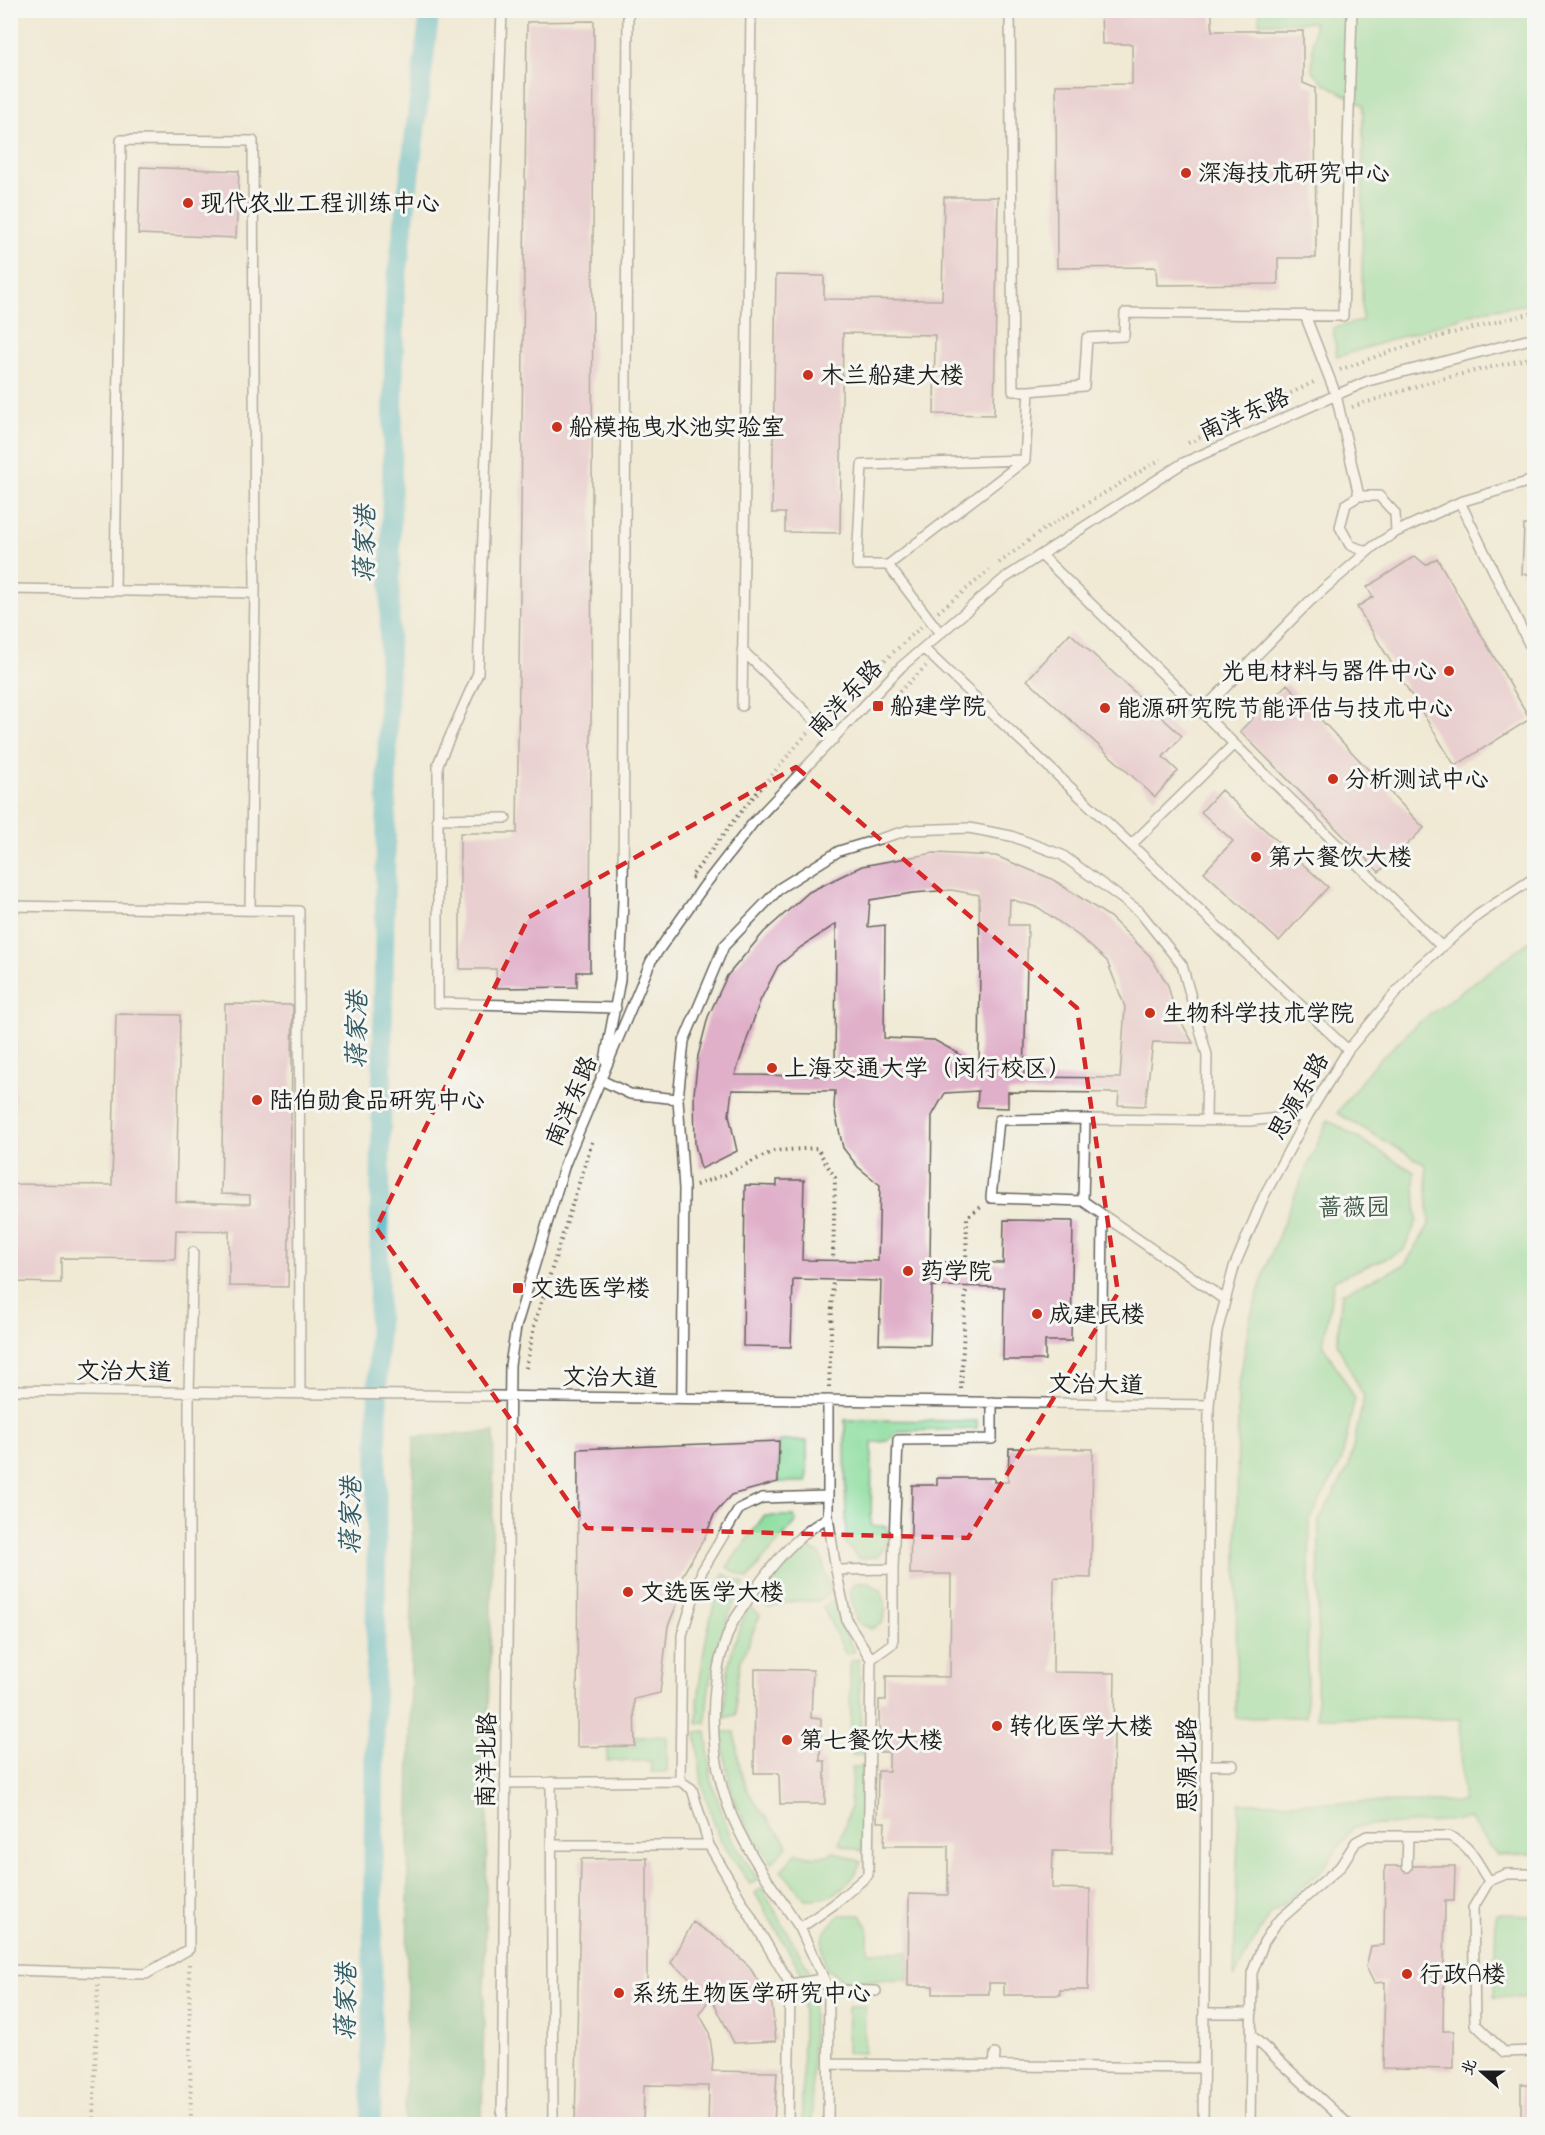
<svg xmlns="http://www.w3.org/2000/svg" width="1545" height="2135" viewBox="0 0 1545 2135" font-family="'Indie Flower','LXGW WenKai TC',sans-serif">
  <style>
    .green { fill: #8add9e; stroke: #537c5d; stroke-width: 1.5 }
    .forest { fill: #6fbc85; stroke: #466c50; stroke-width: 1.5 }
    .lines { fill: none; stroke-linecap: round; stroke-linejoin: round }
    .canal { stroke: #4eb8ca; stroke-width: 20 }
    .building { fill: #e0afc9; fill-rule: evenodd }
    .lane-casing { stroke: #66645d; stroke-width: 12 }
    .path { stroke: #66645d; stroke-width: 4; stroke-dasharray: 1.5 4.5; stroke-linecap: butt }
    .lane { stroke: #fff; stroke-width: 9 }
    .marked { fill: none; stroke: #d62828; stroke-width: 4.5; stroke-dasharray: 12 8; stroke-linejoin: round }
    .poi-dot { fill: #c8321e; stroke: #f6f6f2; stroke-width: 2 }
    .labels { text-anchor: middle; stroke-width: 6; stroke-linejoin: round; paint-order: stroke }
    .poi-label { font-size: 24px; fill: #1c1c1c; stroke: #f6f6f2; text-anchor: start }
    .street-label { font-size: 24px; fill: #1c1c1c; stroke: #f6f6f2 }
    .park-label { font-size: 24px; fill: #3d5643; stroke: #f6f6f2 }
    .water-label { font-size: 26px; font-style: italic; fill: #305a62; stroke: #f6f6f2 }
  </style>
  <rect width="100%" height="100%" fill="#f6f6f2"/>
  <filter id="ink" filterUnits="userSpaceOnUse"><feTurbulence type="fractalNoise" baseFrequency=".0167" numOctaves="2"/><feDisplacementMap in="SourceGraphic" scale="12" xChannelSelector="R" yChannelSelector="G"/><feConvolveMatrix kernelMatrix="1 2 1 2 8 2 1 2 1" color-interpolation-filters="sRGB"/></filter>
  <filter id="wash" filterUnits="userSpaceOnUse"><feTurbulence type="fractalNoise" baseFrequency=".008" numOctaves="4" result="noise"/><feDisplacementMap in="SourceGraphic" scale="24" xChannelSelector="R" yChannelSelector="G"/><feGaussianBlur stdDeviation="1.35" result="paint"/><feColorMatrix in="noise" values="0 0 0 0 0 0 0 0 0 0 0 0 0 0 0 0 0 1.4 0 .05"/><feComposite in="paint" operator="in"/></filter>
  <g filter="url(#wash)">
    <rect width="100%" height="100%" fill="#f0ead6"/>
    <!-- green -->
    <path class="green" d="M1260 10 1534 11V303L1482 311 1337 357 1333 328 1362 321 1363 105 1324 83 1312 70 1314 22 1259 23Z
      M1534 938V1854L1496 1855 1470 1819 1353 1827 1323 1869 1270 1915 1255 1939 1234 1978 1239 1803 1463 1802 1460 1719 1317 1718 1319 1521 1349 1466 1364 1397 1337 1344 1342 1293 1405 1265 1429 1225 1426 1165 1337 1113 1371 1068 1417 1024Z
      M1328 1120 1414 1172 1417 1221 1403 1251 1334 1280 1323 1345 1355 1398 1341 1462 1310 1519 1306 1717 1236 1718 1238 1391 1250 1319 1266 1268 1290 1206Z
      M845 1420 977 1421V1429L899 1431 888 1441 872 1443 871 1526H887L888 1544 876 1557 858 1558 846 1544Z
      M779 1441H807V1482H778Z
      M764 1516H794L796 1522 765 1557 748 1579 727 1567Z
      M809 1548 820 1554 831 1593 817 1601H793L769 1608 758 1598 794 1552Z
      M724 1574 744 1584C719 1629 708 1671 706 1723L697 1724C699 1672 706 1622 724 1574Z
      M867 1582 881 1590 886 1608 882 1623 871 1629 857 1622 850 1592 855 1583Z
      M833 1600 842 1628 855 1651 846 1654 823 1607Z
      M749 1607 760 1615 740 1663 736 1687V1715L724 1718C726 1674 729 1647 749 1607Z
      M859 1659 862 1755H851L850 1661Z
      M706 1731 712 1783 730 1836 758 1880 750 1884 719 1838 702 1785 696 1732Z
      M722 1732H735C737 1748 738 1764 743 1779 751 1803 773 1825 788 1845L772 1863C764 1851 755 1840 748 1828 731 1799 724 1764 722 1732Z
      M635 1736H667V1772H651V1761H607L608 1746H635Z
      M852 1767H862V1851L839 1844 850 1808Z
      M835 1852 861 1862C848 1888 835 1900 805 1899L781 1870 797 1853C812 1858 821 1858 835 1852Z
      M762 1888 809 1970 802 1974 755 1893Z
      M1496 1914 1534 1915V1998L1494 1997Z
      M840 1915H861L868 1927V1952H908V1980L845 1981 826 1969C819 1942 819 1933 840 1915Z
      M813 1992 812 2124H802L803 1993Z
      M848 2006H865L864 2053H847Z"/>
    <!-- forest -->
    <path class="forest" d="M494 1432 482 2124H405L414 1437Z"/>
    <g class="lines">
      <!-- canal -->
      <path class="canal" d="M371 2124 379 1257 395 294 430 10"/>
    </g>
    <g id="blocks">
      <!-- building -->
      <path class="building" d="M1101 10H1212V31H1303V83L1315 88 1316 258H1278V284L1157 285 1156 267 1057 268 1056 85 1132 84V44H1102Z
        M594 21 590 972H577V987L497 988 496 969H460V833H517L527 22Z
        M140 167 239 171 236 238 138 234Z
        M944 197H998L994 415 934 414 935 335 843 333 840 533 785 532V513H772L776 275 824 276V299L942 300Z
        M1524 525H1534V575L1522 574Z
        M1415 556 1426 565 1437 558 1530 719 1455 766 1357 607 1373 597 1367 587Z
        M1070 633 1182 736 1163 757 1178 771 1155 797 1027 680Z
        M1287 684 1424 828 1379 872 1240 731Z
        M1221 790 1328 887 1279 941 1204 872 1233 841 1201 812Z
        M934 853 996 856 1052 879 1110 917 1150 956 1168 985 1174 1009 1193 1043 1153 1042 1145 1106 1118 1105 1119 1093 1008 1092V1108L977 1107 978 1091 945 1093 932 1116 930 1262 1003 1263 1004 1220 1073 1221 1071 1341H1045V1360H1003L1004 1287 932 1286 930 1345 879 1344 881 1281 793 1279 791 1347 743 1346 745 1185 777 1186V1180H804L802 1260 878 1261 880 1185 858 1167 843 1148 834 1107 835 1091 732 1090 729 1115 737 1151 701 1169 695 1145 694 1094 698 1056 708 1017 727 976 764 932 809 892 862 866ZM951 890 979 895 980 958 979 1072 958 1053 934 1040 884 1038 885 925 868 927 870 900 913 893ZM1010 899 1039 908 1079 936 1107 961 1125 1007 1120 1078 1024 1077 1028 925H1009ZM836 924 835 1076 735 1075 760 1001 778 966 801 947Z
        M225 1004 293 1005 288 1287 229 1286V1231L176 1230 175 1259 61 1258V1283L10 1282V1017H16L13 1184 112 1185 116 1014 180 1015 176 1202 250 1204V1195L221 1194Z
        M779 1441 778 1482 731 1495 714 1515 705 1537 679 1581 677 1604 668 1626 660 1693 634 1699 635 1746 577 1747 578 1449Z
        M1009 1448 1093 1449 1091 1578 1054 1577 1053 1672 1115 1673 1112 1852 1053 1851 1052 1888 1090 1889 1088 1990H1060V1995H1004V1983H989V1994H933V1986H908L909 1894 948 1895V1846H884L885 1822H877L878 1771H889V1752H879V1700H886V1676L950 1677 951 1574H910L912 1485H937V1478H994V1482H1008Z
        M755 1669 813 1670 811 1718 821 1719 820 1761H825V1804H780L779 1773H754Z
        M647 1858V1989L680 1999 696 1983 671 1963 693 1922 719 1939 749 1966 772 2005 776 2041 734 2043 711 1997 699 2014 709 2031 713 2059 712 2071 777 2072 774 2124H708L709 2086 644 2085 643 2124H575L581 1859Z
        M1385 1866H1455L1454 1901H1445L1443 2031H1454V2069L1383 2068 1385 1982 1374 1983 1366 1967 1371 1946 1384 1945Z
        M1521 2084H1534V2124H1521Z"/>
    </g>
  </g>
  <g filter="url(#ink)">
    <use href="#blocks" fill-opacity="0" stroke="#66645d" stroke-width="1.5"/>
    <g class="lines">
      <!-- lane casing -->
      <g class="lane-casing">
        <path id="lane" d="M502 10 478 673 438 764V1003L616 1008
          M1010 10 1013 391H1029
          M1305 315 1336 395 1359 496
          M1460 502 1529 644
          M1367 552 1350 545 1340 527 1346 504 1359 496H1379L1395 513 1396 532
          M1041 555 1442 947
          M888 565H857L862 465 1025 460
          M10 589 255 593
          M115 590 121 140 253 141 255 593 250 909
          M940 633 888 565 1025 460 1029 391 1084 386 1087 338 1124 336 1125 313 1343 316 1352 10
          M923 648 1348 1050
          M742 650 834 739
          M742 706 751 10
          M1201 712 1309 602 1374 546 1396 532 1460 502 1534 480
          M437 819 506 818
          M1131 845 1234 744
          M10 906 299 911 300 1393
          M605 1060 620 980 623 900 628 10
          M601 1076V1080L630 1094 678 1099
          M1083 1201 991 1198 999 1120 1085 1119
          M1225 1300 1083 1201 1085 1119 1249 1121 1308 1115
          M10 1390 1209 1405
          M682 1398 684 1189 678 1099 684 1041 724 946 780 888 839 851 909 830 969 828 1011 836 1062 855 1139 911 1182 965 1207 1055 1206 1120
          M828 1400V1517L836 1570 847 1621 871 1659 868 1875 833 1905 800 1928 829 1990 828 2124
          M1101 1404 1103 1215
          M893 1569 898 1440 992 1439V1402
          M836 1570 893 1569V1643L871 1659
          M1206 1765H1233
          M680 1781 682 1635 702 1571 739 1509 762 1498 828 1496
          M551 1782 553 2124
          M505 1783 680 1781 692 1789 709 1845
          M551 1845H709L790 1984 788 2124
          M1407 1867 1408 1836
          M1534 1874H1506L1489 1881 1473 1908 1475 2024 1504 2052 1534 2051
          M800 1928C774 1889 743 1848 727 1803 708 1747 708 1678 732 1624 737 1615 744 1606 750 1597 772 1564 794 1538 828 1517
          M10 1970 146 1974 189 1949V1392L193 1252
          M790 1984 823 1979
          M829 1990 876 1991
          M1204 2013H1252
          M1251 2035 1348 2124
          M829 2064 1204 2068
          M994 2066 995 2054
          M502 2124 510 1365 516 1327 565 1164 651 961 704 886 753 823 901 667 1005 578 1183 463 1368 381 1534 338
          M1203 2124 1209 1405 1217 1332 1234 1267 1265 1194 1308 1115 1348 1050 1413 972 1478 915 1534 878
          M1250 2124 1252 1973 1264 1942 1277 1922 1340 1867 1356 1842 1367 1836H1449C1470 1844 1477 1863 1489 1881"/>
      </g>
      <!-- path -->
      <path class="path" d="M1340 370C1403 345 1468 328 1534 313
        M1352 407 1433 381 1534 357
        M1188 443 1316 381
        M999 563 1044 529 1161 459
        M938 612 990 570
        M895 696 926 666
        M827 713 921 627
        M693 878 691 877 738 815 809 731
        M696 1185 724 1175 774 1151 817 1148 835 1178 833 1260
        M966 1262 967 1217 981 1207
        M526 1368 535 1322 593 1139
        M829 1387 833 1279
        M961 1389 966 1287
        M189 1964 191 2124
        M93 2124 98 1985"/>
      <!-- lane -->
      <use href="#lane" class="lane"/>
    </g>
  </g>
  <!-- marked area -->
  <path d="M0 0H1545V2135H0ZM796 767 1077 1008 1118 1293 968 1538 587 1528 376 1228 529 917Z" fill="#f0ead6" fill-opacity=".55" fill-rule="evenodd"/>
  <path class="marked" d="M796 767 1077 1008 1118 1293 968 1538 587 1528 376 1228 529 917Z"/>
  <!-- markers -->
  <g class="poi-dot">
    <circle cx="1186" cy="173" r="6"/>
    <circle cx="188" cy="203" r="6"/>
    <circle cx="808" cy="375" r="6"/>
    <circle cx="557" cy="427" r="6"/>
    <circle cx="1449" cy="671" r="6"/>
    <rect x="872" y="700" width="12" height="12" rx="3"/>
    <circle cx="1105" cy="708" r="6"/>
    <circle cx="1333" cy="779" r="6"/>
    <circle cx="1256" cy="857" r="6"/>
    <circle cx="1150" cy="1013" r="6"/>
    <circle cx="772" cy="1068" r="6"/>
    <circle cx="257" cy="1100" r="6"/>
    <circle cx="908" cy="1271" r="6"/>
    <rect x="512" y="1282" width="12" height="12" rx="3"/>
    <circle cx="1037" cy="1314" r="6"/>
    <circle cx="628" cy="1592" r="6"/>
    <circle cx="997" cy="1726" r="6"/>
    <circle cx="787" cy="1740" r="6"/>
    <circle cx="1407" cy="1974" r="6"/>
    <circle cx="619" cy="1993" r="6"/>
  </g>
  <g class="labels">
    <!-- poi labels -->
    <g class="poi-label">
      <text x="1198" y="181">深海技术研究中心</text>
      <text x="200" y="211">现代农业工程训练中心</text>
      <text x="820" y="383">木兰船建大楼</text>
      <text x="569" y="435">船模拖曳水池实验室</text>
      <text x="1437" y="679" text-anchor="end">光电材料与器件中心</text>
      <text x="890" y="714">船建学院</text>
      <text x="1117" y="716">能源研究院节能评估与技术中心</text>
      <text x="1345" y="787">分析测试中心</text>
      <text x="1268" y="865">第六餐饮大楼</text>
      <text x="1162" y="1021">生物科学技术学院</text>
      <text x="784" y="1076">上海交通大学（闵行校区）</text>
      <text x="269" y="1108">陆伯勋食品研究中心</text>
      <text x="920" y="1279">药学院</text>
      <text x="530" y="1296">文选医学楼</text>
      <text x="1049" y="1322">成建民楼</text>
      <text x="640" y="1600">文选医学大楼</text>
      <text x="1009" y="1734">转化医学大楼</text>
      <text x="799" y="1748">第七餐饮大楼</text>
      <text x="1419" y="1982">行政A楼</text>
      <text x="631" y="2001">系统生物医学研究中心</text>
    </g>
    <!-- street labels -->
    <g class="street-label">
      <text transform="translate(1244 414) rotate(-24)" y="8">南洋东路</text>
      <text transform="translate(845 698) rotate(-47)" y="8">南洋东路</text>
      <text transform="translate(1298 1096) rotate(-60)" y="8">思源东路</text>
      <text transform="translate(571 1101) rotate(-67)" y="8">南洋东路</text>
      <text transform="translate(124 1371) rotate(1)" y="8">文治大道</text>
      <text transform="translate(610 1377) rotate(1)" y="8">文治大道</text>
      <text transform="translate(1096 1384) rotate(1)" y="8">文治大道</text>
      <text transform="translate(486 1760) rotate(-89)" y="8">南洋北路</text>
      <text transform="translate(1187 1765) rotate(-90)" y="8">思源北路</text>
    </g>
    <!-- park labels -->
    <g class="park-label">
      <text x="1354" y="1215">蔷薇园</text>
    </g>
    <!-- water labels -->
    <g class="water-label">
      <text transform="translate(364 544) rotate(-89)" y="9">蒋家港</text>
      <text transform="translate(356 1030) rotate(-89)" y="9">蒋家港</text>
      <text transform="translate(350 1516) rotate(-89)" y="9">蒋家港</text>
      <text transform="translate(345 2002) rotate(-89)" y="9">蒋家港</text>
    </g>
  </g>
  <!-- margin -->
  <rect width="1545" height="2135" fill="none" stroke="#f6f6f2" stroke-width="36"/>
  <!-- north arrow -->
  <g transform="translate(1482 2072) rotate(291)" stroke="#f6f6f2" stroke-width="4.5" paint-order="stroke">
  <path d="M0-4.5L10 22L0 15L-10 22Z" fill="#1c1c1c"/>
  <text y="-9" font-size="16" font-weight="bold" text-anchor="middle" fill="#1c1c1c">北</text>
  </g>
</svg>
